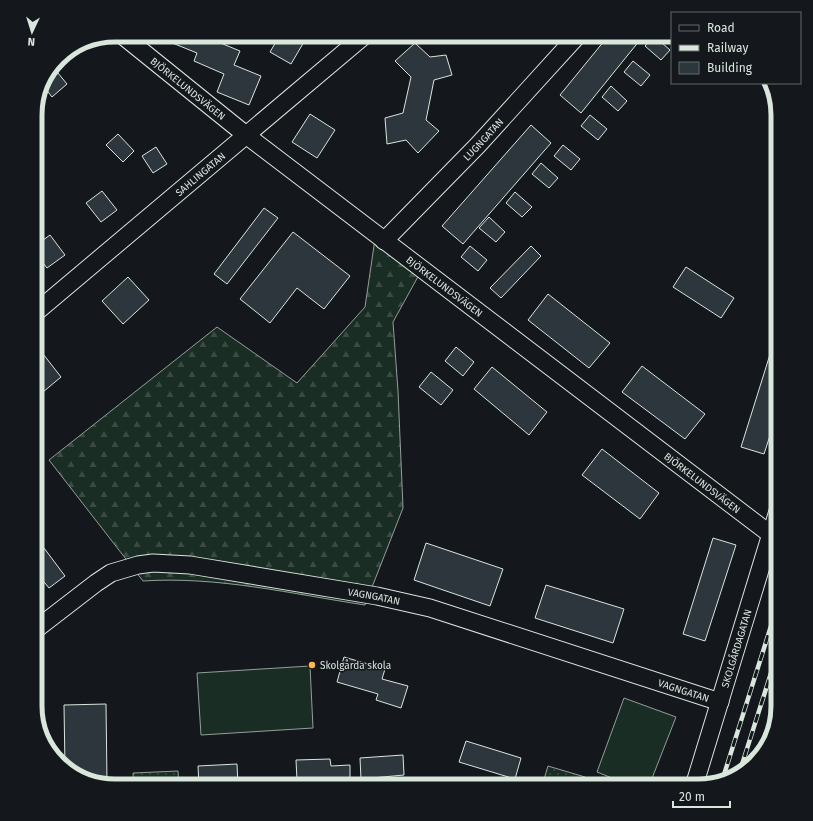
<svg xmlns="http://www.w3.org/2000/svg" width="813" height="821" viewBox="0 0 813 821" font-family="'Fira Sans',sans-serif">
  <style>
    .forest { fill: url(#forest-firs); stroke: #939e99 }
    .park { fill: url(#park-dots); stroke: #939e99 }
    .pitch { fill: #1a2d24; stroke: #939e99 }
    .building { fill: #2c363c; stroke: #d8e6dc }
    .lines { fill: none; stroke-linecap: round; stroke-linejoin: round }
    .minor-casing { stroke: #d8e6dc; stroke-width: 19 }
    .minor { stroke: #14181c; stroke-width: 17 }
    .rail-casing { stroke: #d8e6dc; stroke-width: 4.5 }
    .rail { stroke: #14181c; stroke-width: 3; stroke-dasharray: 9; stroke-linecap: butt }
    .poi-dot { fill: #ffb74d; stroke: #14181c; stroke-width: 1.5 }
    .labels { text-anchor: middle; stroke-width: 3; stroke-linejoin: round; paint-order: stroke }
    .street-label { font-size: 10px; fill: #d8e6dc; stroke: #14181c }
    .poi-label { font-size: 10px; fill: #d8e6dc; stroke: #14181c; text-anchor: start }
    .rim { fill: none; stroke: #d8e6dc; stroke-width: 5 }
  </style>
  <defs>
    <pattern id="forest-firs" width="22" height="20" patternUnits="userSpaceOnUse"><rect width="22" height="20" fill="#1a2d24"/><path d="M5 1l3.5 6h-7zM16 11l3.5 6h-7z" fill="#3b4b43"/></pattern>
    <pattern id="park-dots" width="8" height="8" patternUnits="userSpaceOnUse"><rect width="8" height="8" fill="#1a2d24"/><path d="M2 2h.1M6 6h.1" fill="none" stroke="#3b4b43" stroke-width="1.8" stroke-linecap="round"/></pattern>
  </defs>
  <rect width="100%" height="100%" fill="#14181c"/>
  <!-- forest -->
  <path class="forest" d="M375 239 420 273 393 322 398 391 403 508 365 605C292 594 218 576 143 581L49 460 217 327 297 383 365 307Z"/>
  <!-- park -->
  <path class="park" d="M548 766 585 777 582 786H542Z
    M178 771 179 786H134L133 773Z"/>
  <!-- pitch -->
  <path class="pitch" d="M310 666 313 728 201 735 197 673Z
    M624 698 676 717 649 786H632L597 772Z"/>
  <!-- building -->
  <path class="building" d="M168 35H207L206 37 240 51 234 65 261 76 249 105 217 92 224 74 194 61 197 53 165 40Z
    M280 35H308L291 64 270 52Z
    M312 35H322L319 39Z
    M609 35H644L581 113 560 95Z
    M654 36 670 50 661 60 645 46Z
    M415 43 430 57 446 55 452 75 434 80 426 120 439 131 418 153 406 140 387 144 385 118 403 113 411 77 395 61Z
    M633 61 650 75 641 86 624 72Z
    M53 67 67 84 52 97 42 84 43 79Z
    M611 86 627 101 618 111 602 97Z
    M310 114 335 130 317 158 292 142Z
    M590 115 607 129 598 140 581 126Z
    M531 125 551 143 463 244 442 226Z
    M118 134 134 151 123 162 106 145Z
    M563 145 580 159 571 170 554 156Z
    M156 147 167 164 153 173 142 156Z
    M541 163 558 178 549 188 532 174Z
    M102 191 117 210 101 222 86 203Z
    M515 192 532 207 522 217 506 203Z
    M264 208 278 218 227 284 214 274Z
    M489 217 505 232 496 242 479 228Z
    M293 232 350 276 324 309 297 288 270 323 240 299Z
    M50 235 65 255 47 268 35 253V246Z
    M470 246 487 260 478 271 461 257Z
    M531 246 541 256 501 298 490 288Z
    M686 267 734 298 721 318 673 287Z
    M128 277 149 300 123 324 102 301Z
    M548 294 610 343 589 368 528 320Z
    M456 347 474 362 463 376 445 361Z
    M772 348 778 350V411L764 454 741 447Z
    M40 350 61 377 43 392 35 382V354Z
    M642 366 705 414 685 439 622 392Z
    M492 367 547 412 529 435 474 389Z
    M431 372 453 390 441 405 419 387Z
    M602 449 659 493 640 519 582 475Z
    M713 538 736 545 705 641 683 634Z
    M426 543 503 569 490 606 414 580Z
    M44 548 65 576 49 588 35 571V555Z
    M546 585 624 609 613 643 535 618Z
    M344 657 385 669 382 679 408 686 401 708 376 700 378 694 337 682Z
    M106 704 107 782H98L80 778 65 767 64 705Z
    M466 741 521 758 515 779 459 762Z
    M403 755 404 775 361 779 360 758Z
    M330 759 331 766 350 765V786H245V783L297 780 296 760Z
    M237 764 238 786H199L198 766Z"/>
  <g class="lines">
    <!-- minor casing -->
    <g class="minor-casing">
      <g id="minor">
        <path id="s1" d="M122 35 246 135 770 534"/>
        <path id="s2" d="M384 241 478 145 578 35"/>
        <path id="s3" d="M35 313 365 35"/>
        <path id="s4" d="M35 630 96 583 111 573 138 565 153 563 190 565 377 596 430 608 720 702"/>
        <path id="s5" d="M694 786 778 511"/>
      </g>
    </g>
    <!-- minor -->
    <use href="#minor" class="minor"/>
    <!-- rail casing -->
    <g class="rail-casing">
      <path id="rail" d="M762 751 778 701
        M739 774 778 651
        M722 781 778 604"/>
    </g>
    <!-- rail -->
    <use href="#rail" class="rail"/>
  </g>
  <!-- markers -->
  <circle class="poi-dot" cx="312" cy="665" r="4"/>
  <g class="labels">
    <!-- street labels -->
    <g class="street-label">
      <text dy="4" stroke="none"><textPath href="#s1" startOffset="85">BJÖRKELUNDSVÄGEN</textPath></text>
      <text dy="4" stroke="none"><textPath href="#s2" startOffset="142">LUGNGATAN</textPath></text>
      <text dy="4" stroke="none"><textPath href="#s3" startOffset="216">SAHLINGATAN</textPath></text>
      <text dy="4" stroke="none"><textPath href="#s1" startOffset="409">BJÖRKELUNDSVÄGEN</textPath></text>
      <text dy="4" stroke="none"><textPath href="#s1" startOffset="733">BJÖRKELUNDSVÄGEN</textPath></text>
      <text dy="4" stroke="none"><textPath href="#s4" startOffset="362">VAGNGATAN</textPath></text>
      <text dy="4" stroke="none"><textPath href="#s5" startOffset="144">SKOLGÅRDAGATAN</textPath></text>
      <text dy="4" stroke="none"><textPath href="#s4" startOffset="686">VAGNGATAN</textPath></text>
    </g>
    <!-- poi labels -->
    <g class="poi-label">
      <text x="320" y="669">Skolgårda skola</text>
    </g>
  </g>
  <!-- crop -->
  <path d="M0 0H813V821H0ZM115 42H698A73 73 0 0 1 771 115V706A73 73 0 0 1 698 779H115A73 73 0 0 1 42 706V115A73 73 0 0 1 115 42Z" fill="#14181c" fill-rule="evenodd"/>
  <path class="rim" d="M115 42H698A73 73 0 0 1 771 115V706A73 73 0 0 1 698 779H115A73 73 0 0 1 42 706V115A73 73 0 0 1 115 42Z"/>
  <!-- legend -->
  <rect x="671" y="12" width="130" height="72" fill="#14181c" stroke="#626a69"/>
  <rect x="679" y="25" width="20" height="6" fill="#14181c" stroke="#626a69"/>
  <text x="707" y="32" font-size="12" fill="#d8e6dc">Road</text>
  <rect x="679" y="45" width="20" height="6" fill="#d8e6dc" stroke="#626a69"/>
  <text x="707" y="52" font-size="12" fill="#d8e6dc">Railway</text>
  <rect x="679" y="62" width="20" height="12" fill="#2c363c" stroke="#626a69"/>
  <text x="707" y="72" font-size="12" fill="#d8e6dc">Building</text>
  <!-- north arrow -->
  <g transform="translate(32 32) rotate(184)" stroke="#14181c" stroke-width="3" paint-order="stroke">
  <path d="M0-3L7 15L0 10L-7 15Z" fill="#d8e6dc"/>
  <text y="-6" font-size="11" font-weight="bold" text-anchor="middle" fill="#d8e6dc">N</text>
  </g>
  <!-- scale -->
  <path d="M673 801v6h57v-6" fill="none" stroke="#d8e6dc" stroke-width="2"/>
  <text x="679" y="801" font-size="12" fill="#d8e6dc" stroke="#14181c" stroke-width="3" paint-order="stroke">20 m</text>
</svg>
